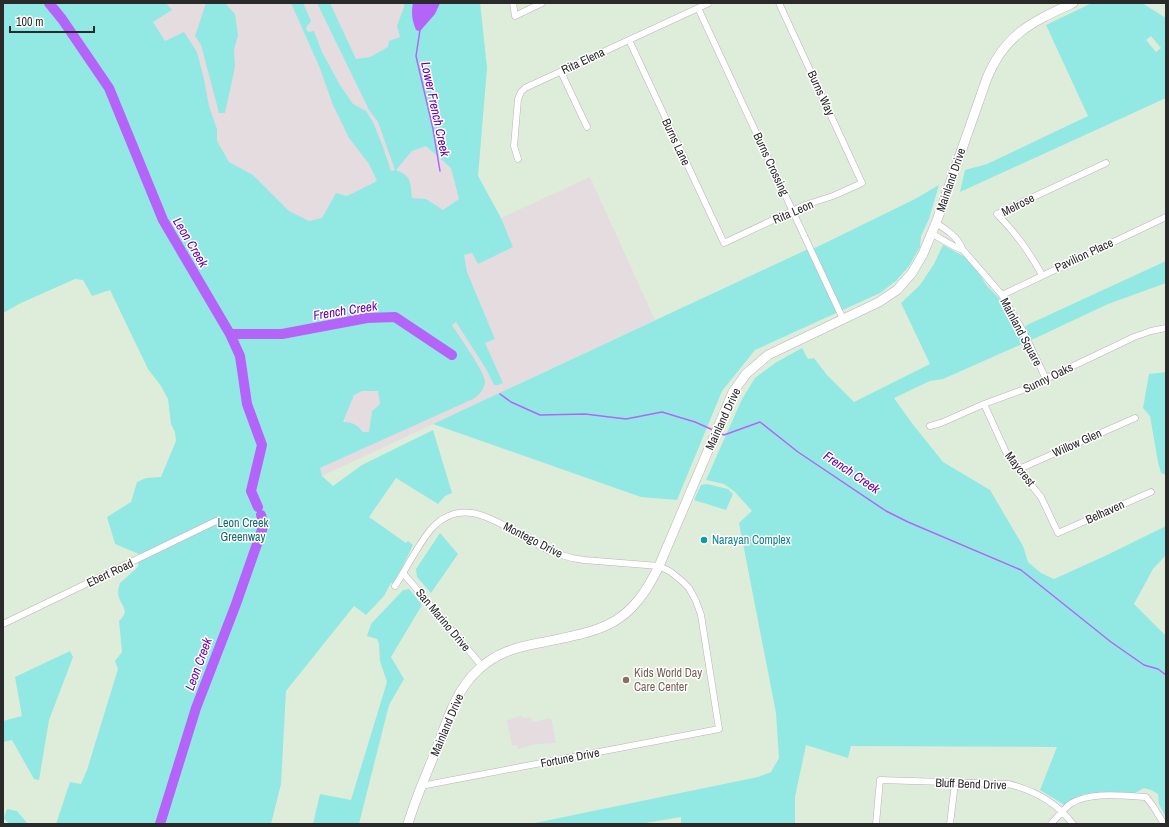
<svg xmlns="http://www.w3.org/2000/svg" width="1169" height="827" viewBox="0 0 1169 827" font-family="'Archivo Narrow',sans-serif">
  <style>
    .industrial { fill: #e5dce0 }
    .green { fill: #92e9e4; fill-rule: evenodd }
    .water { fill: #b564f9 }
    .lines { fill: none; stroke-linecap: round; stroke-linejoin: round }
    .stream { stroke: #b564f9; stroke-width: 1.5 }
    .river { stroke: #b564f9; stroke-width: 10 }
    .minor-casing { stroke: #bfafbd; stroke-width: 7 }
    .secondary-casing { stroke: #bfafbd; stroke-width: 10 }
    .minor { stroke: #fff; stroke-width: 6 }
    .secondary { stroke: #fff; stroke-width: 9 }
    .culture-dot { fill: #0f9aa8; stroke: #fff; stroke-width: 1.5 }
    .education-dot { fill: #8d6e63; stroke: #fff; stroke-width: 1.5 }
    .labels { text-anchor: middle; stroke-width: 3; stroke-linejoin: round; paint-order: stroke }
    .street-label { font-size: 12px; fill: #2a2a2a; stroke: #fff }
    .park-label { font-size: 12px; fill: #13676e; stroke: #fff }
    .culture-label { font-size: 12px; fill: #0d838f; stroke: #fff; text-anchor: start }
    .education-label { font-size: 12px; fill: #785e54; stroke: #fff; text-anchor: start }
    .water-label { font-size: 13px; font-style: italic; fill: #6801a7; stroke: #fff }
  </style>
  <rect width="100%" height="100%" fill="#ddedda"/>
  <!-- industrial -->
  <path class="industrial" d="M142 3H480L487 68 478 176 501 218 590 177 655 320 322 476 285 342Z
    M522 716 523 718 531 717 532 722 551 718 556 743 536 744 518 749 517 745 512 746 507 720 513 719V718Z"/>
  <!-- green -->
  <path class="green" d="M3 3H166L172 10 153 22 165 41 184 32 197 52 204 79 209 106 217 129V141L229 162 253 175 289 211 309 221 322 218 336 193 347 196 377 181 369 164 349 138 333 105 319 66 291 3H303L311 21 306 28 308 32 314 31 322 52 340 85 353 104 366 111 373 122 383 147 391 171 395 170 378 122 369 110 317 3H330L356 59 370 57 388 47 389 41 400 37 397 26 404 7V3H480L487 68 478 176 501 218 513 247 478 264 472 253 464 255 467 272 495 339 485 343 503 383 498 385H494L486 369 456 322 452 325C458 335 486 373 485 382 484 390 480 394 473 399L320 468 322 476 333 486 362 465 433 430 452 493 445 496 438 504 396 478 369 517 406 543 408 541 413 545 394 584 391 583 384 596 366 615 354 606 286 691 281 784 271 824H56L70 782 81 784 87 770 118 669 115 661 122 652 119 621C132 610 119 605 118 593 118 590 119 586 120 583L138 567 139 554 115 544 107 517 131 502 137 482 146 478 161 477 176 441 175 432 171 424 168 399 161 386 148 369 110 290 92 296 83 280 75 279 21 303 3 313ZM426 146 451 168 459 199 443 210 426 199 412 198C410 182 412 176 396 170L412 151ZM362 391H378L380 404 372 411 369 432H363C357 425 353 422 343 422L354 395Z
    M206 3H225L235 14 238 35 234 50 235 67 225 113H219L201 45 195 36Z
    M1092 3H1142L1166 18V98L960 192 965 170 987 164 1088 116 1046 25ZM1151 36 1161 48 1156 52 1146 40Z
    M939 185 929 219 921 236 920 247 909 266 896 281 880 293 755 350 722 391 677 500 641 497 433 424 806 250 817 247 915 199Z
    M943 245 965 257 980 275 987 286 999 298 1011 318 1019 335 1027 325 1166 261V283L1108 304 1040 336 943 379 930 381 894 398 911 422 943 462 990 490 1023 546 1028 562 1041 573 1054 579 1105 556 1166 526V555L1153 569 1134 604 1166 636V818L1159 804 1158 794 1151 790 1144 788 1135 793 1084 794 1066 806 1040 790 1057 747 851 746 848 758 806 745 795 797V824H681V817L640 824H530L758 777 771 772 779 758 776 713 739 523 752 511 735 492 724 484 706 480 742 399 755 378 775 363 802 348 808 359 814 358 827 375 854 402 930 364 901 303 920 285 934 264Z
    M1166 372V475L1161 473 1158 462 1150 416 1143 408 1149 374Z
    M707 484 728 489 733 494 726 510 694 500 701 485Z
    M440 533 458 554 431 593 417 577 416 569Z
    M409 589 422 605 391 657 404 679 389 705 359 824H313L320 794 351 800 387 682 380 661 379 644 377 639 367 636 371 624 403 590Z
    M70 651 73 657 49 720 39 780 34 779 12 740 3 742V721L22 716 15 677Z
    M7 809 17 811 28 824H9L4 818Z"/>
  <!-- water -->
  <path class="water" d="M413 3H440L435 14 421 30 419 31 416 30C412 20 411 13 413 3Z"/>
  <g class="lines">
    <!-- stream -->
    <path class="stream" d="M420 30 416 56 433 129 440 171
      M500 394 511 402 540 415 585 414 626 419 662 412 695 422 713 430
      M720 433 724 435 760 422 798 452 886 511 908 522 1021 570 1111 642 1144 665 1158 669 1166 675"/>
    <!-- river -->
    <path class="river" d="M49 3 62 19 109 88 163 220 230 334 240 356 247 404 262 445 251 491 258 507
      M230 334H282L367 318 395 317 452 355
      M160 824 196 708 236 604 264 524 261 515"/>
    <!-- minor casing -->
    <g class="minor-casing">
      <path id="minor" d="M513 3 515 16 542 3
        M698 8 843 319
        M629 40 724 243 805 205 833 196 862 183 779 3
        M561 72 587 127
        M518 159 514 146 518 99 521 92 525 88 709 3
        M936 223C947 230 958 237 963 250L1002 295 1023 331 1046 379
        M931 233C942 239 951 246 963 250
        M1042 275C1030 253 1015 232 997 214L1106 163
        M1002 295 1166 217
        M984 404 1005 450 1009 458 1041 497 1058 533 1151 492
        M930 426 941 423 984 404 1025 389 1134 337 1151 331 1166 328
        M1019 469 1135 418
        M403 573 482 666
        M395 586C407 568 419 542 433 527 459 500 488 516 514 531 526 538 539 545 551 552L572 558 584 560 659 566 671 572 683 582 689 588 696 601 701 615 719 729 421 786
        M3 624 216 521
        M876 824 880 780 1008 784C1035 790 1056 802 1073 824
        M950 824 955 783
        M1051 824C1057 817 1063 810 1070 804 1091 791 1123 796 1146 797L1153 806 1164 824"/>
    </g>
    <!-- secondary casing -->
    <g class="secondary-casing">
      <path id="secondary" d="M408 824C415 800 425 777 435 753 446 724 455 690 479 669 496 653 517 647 539 643 602 630 629 628 659 566L733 392 746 374 768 355 879 302 897 290 912 273 923 254 936 223 987 78C1005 34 1032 22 1073 3"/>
    </g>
    <!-- minor -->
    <use href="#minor" class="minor"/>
    <!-- secondary -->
    <use href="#secondary" class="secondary"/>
  </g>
  <!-- markers -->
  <circle class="culture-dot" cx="704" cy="540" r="4"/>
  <circle class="education-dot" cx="626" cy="680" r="4"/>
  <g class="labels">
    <!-- street labels -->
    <g class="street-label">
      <text transform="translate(583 61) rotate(-25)" y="4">Rita Elena</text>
      <text transform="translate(821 93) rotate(65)" y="4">Burns Way</text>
      <text transform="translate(676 142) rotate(65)" y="4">Burns Lane</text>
      <text transform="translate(771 164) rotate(65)" y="4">Burns Crossing</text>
      <text transform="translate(951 180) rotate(-71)" y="4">Mainland Drive</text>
      <text transform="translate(1018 205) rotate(-27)" y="4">Melrose</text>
      <text transform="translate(793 212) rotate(-23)" y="4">Rita Leon</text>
      <text transform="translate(1084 255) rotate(-25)" y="4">Pavilion Place</text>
      <text transform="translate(1021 332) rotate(62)" y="4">Mainland Square</text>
      <text transform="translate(1048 378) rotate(-26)" y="4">Sunny Oaks</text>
      <text transform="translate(723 419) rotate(-65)" y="4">Mainland Drive</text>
      <text transform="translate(1077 443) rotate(-24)" y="4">Willow Glen</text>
      <text transform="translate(1020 469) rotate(52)" y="4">Maycrest</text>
      <text transform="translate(1105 512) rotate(-24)" y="4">Belhaven</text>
      <text transform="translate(533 540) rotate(27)" y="4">Montego Drive</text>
      <text transform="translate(110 573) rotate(-25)" y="4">Ebert Road</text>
      <text transform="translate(443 620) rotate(50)" y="4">San Marino Drive</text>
      <text transform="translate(447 725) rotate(-67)" y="4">Mainland Drive</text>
      <text transform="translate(570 758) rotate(-11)" y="4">Fortune Drive</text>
      <text transform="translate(971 784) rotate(2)" y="4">Bluff Bend Drive</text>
    </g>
    <!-- park labels -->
    <g class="park-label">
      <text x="243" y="527">Leon Creek<tspan x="243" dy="14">Greenway</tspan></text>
    </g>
    <!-- culture labels -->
    <g class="culture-label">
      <text x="712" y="544">Narayan Complex</text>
    </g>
    <!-- education labels -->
    <g class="education-label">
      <text x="634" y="677">Kids World Day<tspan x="634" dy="14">Care Center</tspan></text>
    </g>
    <!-- water labels -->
    <g class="water-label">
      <text transform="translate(436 109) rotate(78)" y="5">Lower French Creek</text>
      <text transform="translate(191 242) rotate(59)" y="5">Leon Creek</text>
      <text transform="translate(345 310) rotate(-9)" y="5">French Creek</text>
      <text transform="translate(852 472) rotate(34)" y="5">French Creek</text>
      <text transform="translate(198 664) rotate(-70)" y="5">Leon Creek</text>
    </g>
  </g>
  <!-- border -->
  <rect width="1169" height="827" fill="none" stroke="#2a2a2a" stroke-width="8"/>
  <!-- scale -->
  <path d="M10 26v6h84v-6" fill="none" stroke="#2a2a2a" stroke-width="2"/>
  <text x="16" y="26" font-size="12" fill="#2a2a2a" stroke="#ffffff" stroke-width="3" paint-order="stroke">100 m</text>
</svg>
